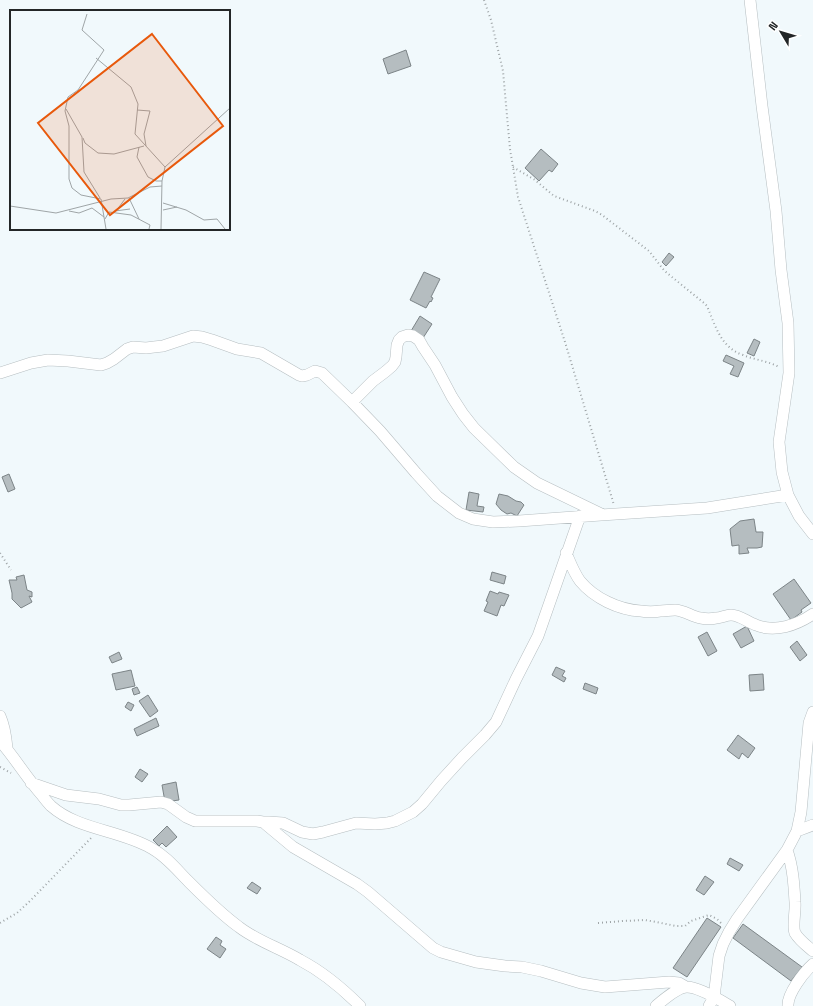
<svg xmlns="http://www.w3.org/2000/svg" width="813" height="1006" viewBox="0 0 813 1006" font-family="'Space Grotesk',sans-serif">
  <style>
    .building { fill: #b5bdc0; stroke: #7c8487 }
    .lines { fill: none; stroke-linecap: round; stroke-linejoin: round }
    .minor-casing { stroke: #b6bec1; stroke-width: 12 }
    .path { stroke: #9ea4a6; stroke-width: 2; stroke-dasharray: 1 3; stroke-linecap: butt }
    .minor { stroke: #fff; stroke-width: 11 }
    .inset-road { fill: none; stroke: #9fa5a7; stroke-width: 1 }
    .view { fill: #e8590c; fill-opacity: 0.15; stroke: #e8590c; stroke-width: 2 }
    .inset-edge { fill: none; stroke: #232627; stroke-width: 2 }
  </style>
  <rect width="100%" height="100%" fill="#f1f9fc"/>
  <!-- building -->
  <path class="building" d="M406 50 411 66 388 74 383 59Z
    M541 149 558 164 552 172 549 170 539 181 525 168Z
    M669 253 674 257 666 266 662 262Z
    M424 272 440 279 431 297 433 298 431 302 430 301 426 308 410 300Z
    M420 316 432 324 423 338 411 331Z
    M754 339 760 342 754 356 747 353Z
    M726 355 744 363 738 377 730 374 734 366 723 361Z
    M9 474 15 489 8 492 2 477Z
    M469 492 479 494 477 506 484 507 483 512 466 510Z
    M499 494 508 496 516 501 521 502 524 505 517 516 511 513 507 514 501 510 496 504Z
    M754 519 756 532H763L762 547 757 548H747L749 553 739 554V545L732 546 730 529 740 521Z
    M492 572 506 576 504 584 490 580Z
    M24 575 27 590 32 592V597L29 596 32 602 21 608 12 599V593L9 580H17L16 577Z
    M794 579 811 603 801 610 802 612 791 620 773 594Z
    M490 591 498 594 499 592 509 595 504 606 501 605 497 616 484 611 488 602 486 601Z
    M747 626 754 641 741 648 733 634Z
    M707 632 717 651 708 656 698 637Z
    M797 641 807 655 800 661 790 647Z
    M119 652 122 659 112 663 109 657Z
    M556 667 565 671 562 676 566 678 564 682 552 675Z
    M131 670 135 686 116 690 112 674Z
    M763 674 764 690 750 691 749 675Z
    M585 683 598 688 596 694 583 689Z
    M137 687 140 693 134 695 132 689Z
    M148 695 158 711 150 717 139 701Z
    M128 702 134 705 131 711 125 707Z
    M156 718 159 726 137 736 134 729Z
    M738 735 755 748 748 758 742 753 739 759 727 750Z
    M140 769 148 774 142 782 135 777Z
    M176 782 179 800 165 802 162 785Z
    M167 826 177 837 166 847 162 843 159 846 153 840Z
    M730 858 743 865 739 871 727 864Z
    M705 876 714 882 704 895 696 890Z
    M252 882 261 888 257 894 247 888Z
    M707 918 721 927 687 977 673 968Z
    M743 924 802 967 791 981 733 938Z
    M216 937 222 941 220 945 226 949 220 958 207 949Z"/>
  <g class="lines">
    <!-- minor casing -->
    <g class="minor-casing">
      <path id="minor" d="M750 0 762 106 776 211 781 270 788 323 789 373 779 442 782 472 788 495 799 516 813 534
        M0 373 31 363 48 360 68 361 101 365 107 363 114 359 127 349 133 347 146 348 154 347 163 346 193 336 202 337 212 340 237 349 261 353 299 375 302 376 307 375 315 371 322 373 352 402 380 431 416 473 437 496 459 513 473 519 493 522 519 521 601 515 707 508 788 495
        M352 402 373 381 385 372 392 366 395 362 396 357 397 345 399 340 402 337 408 335 413 336 419 340 423 347 435 365 452 397 463 414 474 428 514 467 537 483 601 514
        M566 553C570 562 574 573 580 581 594 598 619 610 641 611 647 612 654 612 660 611 665 611 670 610 675 610 684 610 692 617 701 618 706 619 711 619 716 618 721 618 726 615 731 615 740 615 747 622 756 625 775 633 797 625 813 614
        M0 716C5 727 6 737 7 748
        M0 741C15 758 26 777 41 794 44 798 47 802 51 806 78 830 120 830 151 848 166 856 177 870 189 882 205 898 221 914 239 927 257 941 280 948 300 960 323 972 342 988 360 1006
        M31 783 66 795 99 799 121 805H129L161 802 168 804 186 817 195 821H257L263 822 293 847 357 884 368 892 433 948 441 952 476 962 505 966 522 967 541 971 581 983 605 987 669 982 679 983 686 987
        M263 822H269L283 823 302 832 313 834 323 832 356 823 375 824 387 823 395 821 413 812 422 804 441 781 462 758 485 735 496 722 516 679 538 636 580 516
        M797 831 813 825
        M787 850C793 867 794 885 795 902 796 911 792 926 795 933 799 940 807 946 813 951
        M656 1006C663 1000 678 987 687 987 699 987 720 1000 730 1006
        M709 1006 714 997 719 956 723 944 729 932 737 919 787 850 797 831 801 812 809 723 813 712
        M788 1006C787 994 804 972 813 964"/>
    </g>
    <!-- path -->
    <path class="path" d="M484 0 491 20 503 71 510 149 518 197 565 342 614 505
      M513 167 535 180 554 196 595 211 602 215 649 251 663 269 667 273 704 303 707 306C715 325 721 348 743 355 755 360 768 361 779 367
      M0 553 11 570
      M0 767 11 773
      M0 923 17 913 31 900 92 837
      M598 923 623 921 645 920 656 922 676 926H685L691 921 709 915 717 919 723 925"/>
    <!-- minor -->
    <use href="#minor" class="minor"/>
  </g>
  <!-- overview -->
  <g transform="translate(10 10)">
    <rect width="220" height="220" fill="#f1f9fc"/>
    <path class="inset-road" d="M77 4 72 20 94 40 68 80 58 87 55 101 59 116V169L62 178 71 185 91 189 96 219M86 48 121 77 128 94 125 124 155 157M56 99 72 127 74 162 90 188M127 100 140 101 134 124 136 136M73 128 75 133 88 143 104 144 134 136M129 137 127 147 138 167 146 171H152M119 188 129 209M153 193 176 200 194 210 207 209 215 219M0 196 46 203 101 189 118 188 140 177 152 176M153 200 167 197M59 201 69 203 82 198 94 207M105 201 120 199M106 201 115 189M95 209 99 202 121 205 140 215 139 219M151 219 152 171 155 157 220 98"/>
    <path class="view" d="M142 24 213 116 100 205 28 113Z"/>
    <rect width="220" height="220" class="inset-edge"/>
  </g>
  <!-- north arrow -->
  <g transform="translate(781 32) rotate(308)" stroke="#ffffff" stroke-width="3" paint-order="stroke">
  <path d="M0-3L7 15L0 10L-7 15Z" fill="#232627"/>
  <text y="-6" font-size="11" font-weight="bold" text-anchor="middle" fill="#232627">N</text>
  </g>
</svg>
